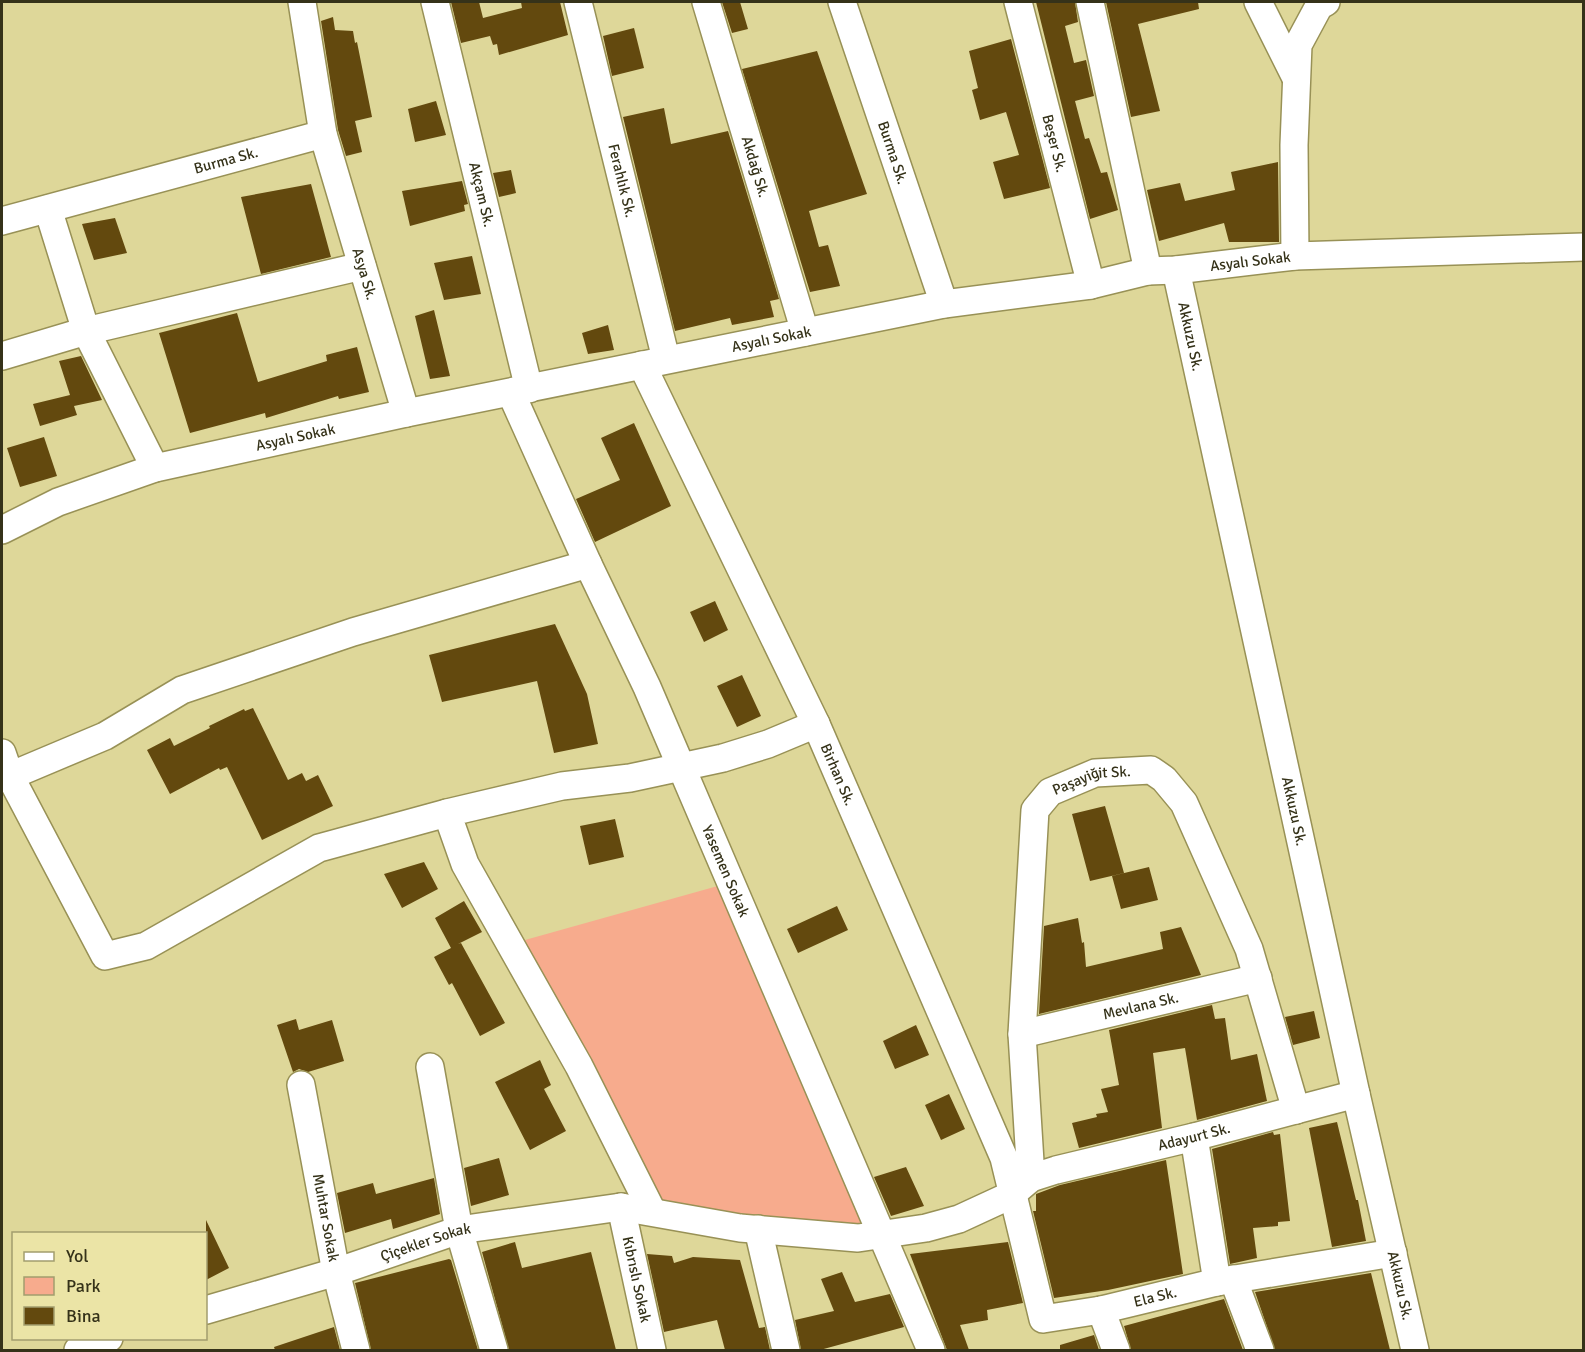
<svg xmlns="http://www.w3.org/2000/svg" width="1585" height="1352" viewBox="0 0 1585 1352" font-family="Signika,sans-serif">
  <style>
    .green { fill: #f7ab8d }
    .building { fill: #63490e }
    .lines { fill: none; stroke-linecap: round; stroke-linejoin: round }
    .minor-casing { stroke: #989156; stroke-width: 30 }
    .minor { stroke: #fff; stroke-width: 27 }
    .labels { text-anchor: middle; stroke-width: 6; stroke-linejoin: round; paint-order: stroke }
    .street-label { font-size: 15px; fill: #353219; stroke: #ebe4a6 }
  </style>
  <rect width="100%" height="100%" fill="#ded799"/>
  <!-- green -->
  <path class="green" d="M732 882 884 1236 652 1211 525 940Z"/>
  <!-- building -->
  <path class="building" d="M451 2H479L483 18 522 8 521 2H560L568 35 499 55 497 44 493 45 490 36 461 43Z
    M722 2H740L748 29 732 33Z
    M1036 2H1075L1078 22 1065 26 1074 63 1086 60 1094 96 1075 101 1085 139 1089 138 1101 173 1107 172 1118 210 1090 219Z
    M1106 2H1198L1199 9 1138 24 1160 111 1131 117Z
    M333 17 335 30 353 31 355 43 357 42 372 117 355 121 362 152 346 156 338 130 321 21Z
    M634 28 644 68 612 76 603 36Z
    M1011 39 1050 188 1004 199 993 162 1019 155 1006 112 980 120 972 90 978 88 969 51Z
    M817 51 867 194 809 211 819 247 828 245 840 286 810 292 742 69Z
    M436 101 446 135 415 142 408 109Z
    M664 108 671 144 728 131 779 299 770 301 774 317 732 325 730 318 675 331 623 117Z
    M1278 162 1279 242H1229L1224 223 1159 241 1147 190 1180 183 1185 201 1235 190 1231 172Z
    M511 170 516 193 499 197 493 173Z
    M462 181 468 204 464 205 465 211 410 226 402 191Z
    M311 184 331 257 261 274 241 197Z
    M115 218 127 253 94 260 82 224Z
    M472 256 481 294 444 300 434 263Z
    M434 310 450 376 430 379 415 316Z
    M237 313 258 382 327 361 326 355 357 347 369 392 339 399 338 396 266 418 265 413 190 433 159 333Z
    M608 325 614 350 588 354 582 333Z
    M81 356 102 400 74 406 77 415 40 426 33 404 70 395 59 361Z
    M634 423 671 506 595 542 576 499 620 480 601 438Z
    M44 437 57 476 20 487 7 448Z
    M715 601 728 630 704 642 690 612Z
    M555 624 587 694 598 744 554 753 537 681 442 702 429 655Z
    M742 675 761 716 737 727 717 686Z
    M253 708 288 780 302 773 306 781 318 775 333 806 262 840 227 767 220 770 219 768 170 794 147 750 170 738 174 746 210 728 209 726 244 709 245 711Z
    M1105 806 1124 873 1090 881 1072 814Z
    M615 819 624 857 589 865 580 826Z
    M424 862 438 889 402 908 384 874Z
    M1149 867 1158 900 1121 909 1112 876Z
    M464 901 482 932 458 944 461 943 505 1023 480 1036 452 983 449 985 434 957 451 948 435 918Z
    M837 906 848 930 798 953 787 929Z
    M1078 918 1082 943 1084 942 1086 967 1163 949 1160 932 1181 927 1201 975 1039 1014 1044 926Z
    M1212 1005 1215 1019 1225 1018 1231 1060 1257 1054 1267 1101 1197 1120 1185 1048 1153 1053 1162 1128 1079 1148 1072 1123 1097 1117 1096 1114 1108 1112 1101 1089 1119 1085 1109 1030Z
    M1314 1011 1320 1038 1293 1045 1285 1017Z
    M296 1019 299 1030 332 1020 344 1061 308 1072 299 1069 293 1072 277 1025Z
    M916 1025 929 1055 895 1069 883 1041Z
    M540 1060 551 1085 544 1089 566 1131 530 1150 495 1082Z
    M949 1094 965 1129 941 1140 925 1105Z
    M1337 1122 1356 1200H1358L1366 1241 1332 1247 1309 1128Z
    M1273 1132 1274 1135 1280 1134 1290 1221 1278 1222V1226L1253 1228 1257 1258 1230 1264 1212 1149Z
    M499 1158 509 1195 471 1206 464 1168Z
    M1166 1160 1183 1274 1108 1290 1054 1298 1033 1211H1036V1194L1060 1185Z
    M906 1167 924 1206 891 1216 874 1177Z
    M434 1178 440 1214 393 1229 391 1219 345 1233 337 1193 373 1183 376 1194Z
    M206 1220 229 1268 206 1280Z
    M515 1242 522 1268 591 1252 616 1350H509L482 1252Z
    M1008 1242 1023 1303 987 1310 988 1320 960 1325 969 1350H947L910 1254Z
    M647 1254 672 1256 674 1263 693 1257 740 1260 759 1328 765 1327 770 1350H725L717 1320 664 1332Z
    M449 1259 451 1260 478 1350H371L355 1283Z
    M842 1272 855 1302 890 1294 904 1327 820 1350H801L795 1320 834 1311 821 1279Z
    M1371 1273 1390 1350H1275L1255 1292Z
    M1224 1299 1243 1350H1131L1124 1326Z
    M334 1327 340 1350H275L274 1347Z
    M1094 1335 1099 1350H1060V1345Z"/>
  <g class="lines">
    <!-- minor casing -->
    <g class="minor-casing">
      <g id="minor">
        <path id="s1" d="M435 2 529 389"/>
        <path id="s2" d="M578 2 666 359"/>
        <path id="s3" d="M706 2 805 332"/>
        <path id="s4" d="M842 2 944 304"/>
        <path id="s5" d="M1018 2 1091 285"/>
        <path d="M1090 2 1148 271"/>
        <path d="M1258 2 1295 76"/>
        <path id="s6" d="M323 134 406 413"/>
        <path d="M48 209 86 331 155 468"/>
        <path id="s7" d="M2 221 323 134 302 2"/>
        <path d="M1295 256 1294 145 1298 45 1319 6 1326 2"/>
        <path id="s8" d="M1176 270 1356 1094 1415 1350"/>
        <path d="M2 356 86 331 362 266"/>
        <path id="s9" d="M642 365 816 724 1004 1158 1043 1319 1101 1310 1217 1282 1393 1253"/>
        <path id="s10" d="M511 393 588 564 647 687 931 1350"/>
        <path id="s11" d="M2 530 58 502 155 468 406 413 944 304 1091 285 1148 271 1176 270 1295 256 1584 247"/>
        <path d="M2 753 10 776 105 956 146 946 319 848 447 813"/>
        <path d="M10 776 105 736 182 690 353 632 588 564"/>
        <path id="s12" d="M1022 1034 1258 978"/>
        <path d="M430 1067 459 1230 494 1350"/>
        <path id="s13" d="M301 1085 336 1272 356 1350"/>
        <path d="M1194 1137 1217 1282"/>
        <path id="s14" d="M1031 1178 1022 1034 1035 810 1050 792 1095 773 1151 770 1164 779 1184 803 1249 949 1296 1110"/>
        <path id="s15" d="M621 1207 652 1350"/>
        <path d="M652 1211 579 1066 465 864 447 813 562 786 630 778 723 758 768 744 816 724"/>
        <path d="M758 1229 786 1350"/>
        <path d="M1233 1279 1260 1350"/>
        <path id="s16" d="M206 1310 336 1272 459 1230 621 1207 740 1228 858 1238 926 1228 959 1219 1011 1195 1031 1178 1056 1170 1194 1137 1356 1094"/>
        <path d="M1101 1310 1116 1350"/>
        <path d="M78 1350 109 1338"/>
      </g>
    </g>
    <!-- minor -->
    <use href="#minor" class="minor"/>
  </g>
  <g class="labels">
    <!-- street labels -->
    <g class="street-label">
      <text dy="5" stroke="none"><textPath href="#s5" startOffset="146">Beşer Sk.</textPath></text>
      <text dy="5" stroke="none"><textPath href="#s4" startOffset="159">Burma Sk.</textPath></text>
      <text dy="5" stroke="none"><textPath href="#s7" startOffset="232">Burma Sk.</textPath></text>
      <text dy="5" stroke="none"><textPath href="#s3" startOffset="172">Akdağ Sk.</textPath></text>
      <text dy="5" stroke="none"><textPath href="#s2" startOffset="184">Ferahlık Sk.</textPath></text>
      <text dy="5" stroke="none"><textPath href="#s1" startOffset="198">Akçam Sk.</textPath></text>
      <text dy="5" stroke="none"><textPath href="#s11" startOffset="1281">Asyalı Sokak</textPath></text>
      <text dy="5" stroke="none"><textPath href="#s6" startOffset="146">Asya Sk.</textPath></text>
      <text dy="5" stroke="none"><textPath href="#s8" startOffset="68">Akkuzu Sk.</textPath></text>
      <text dy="5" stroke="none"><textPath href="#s11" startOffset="795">Asyalı Sokak</textPath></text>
      <text dy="5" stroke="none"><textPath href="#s11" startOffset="309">Asyalı Sokak</textPath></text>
      <text dy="5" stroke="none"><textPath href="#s9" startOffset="454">Birhan Sk.</textPath></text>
      <text dy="5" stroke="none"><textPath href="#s14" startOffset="436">Paşayiğit Sk.</textPath></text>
      <text dy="5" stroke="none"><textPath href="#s8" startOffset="554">Akkuzu Sk.</textPath></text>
      <text dy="5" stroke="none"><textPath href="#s10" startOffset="524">Yasemen Sokak</textPath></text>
      <text dy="5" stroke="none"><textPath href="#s12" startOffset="122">Mevlana Sk.</textPath></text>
      <text dy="5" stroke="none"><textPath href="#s16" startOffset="1023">Adayurt Sk.</textPath></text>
      <text dy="5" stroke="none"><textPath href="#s13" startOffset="135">Muhtar Sokak</textPath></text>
      <text dy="5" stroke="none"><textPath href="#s16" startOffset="230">Çiçekler Sokak</textPath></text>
      <text dy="5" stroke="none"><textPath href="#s15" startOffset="74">Kıbrıslı Sokak</textPath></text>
      <text dy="5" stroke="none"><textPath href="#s8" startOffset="1040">Akkuzu Sk.</textPath></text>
      <text dy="5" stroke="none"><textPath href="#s9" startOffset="1152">Ela Sk.</textPath></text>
    </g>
  </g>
  <!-- border -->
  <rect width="1585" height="1352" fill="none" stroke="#353219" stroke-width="6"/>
  <!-- legend -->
  <rect x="12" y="1232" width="195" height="108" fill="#ebe4a6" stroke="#a29d6e" stroke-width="1.5"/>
  <rect x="24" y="1252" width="30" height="9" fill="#ffffff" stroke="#a29d6e" stroke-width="1.5"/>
  <text x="66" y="1262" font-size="18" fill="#353219">Yol</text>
  <rect x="24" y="1277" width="30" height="18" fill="#f7ab8d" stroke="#a29d6e" stroke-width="1.5"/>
  <text x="66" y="1292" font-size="18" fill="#353219">Park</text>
  <rect x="24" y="1307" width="30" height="18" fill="#63490e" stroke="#a29d6e" stroke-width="1.5"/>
  <text x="66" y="1322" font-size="18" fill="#353219">Bina</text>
</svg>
